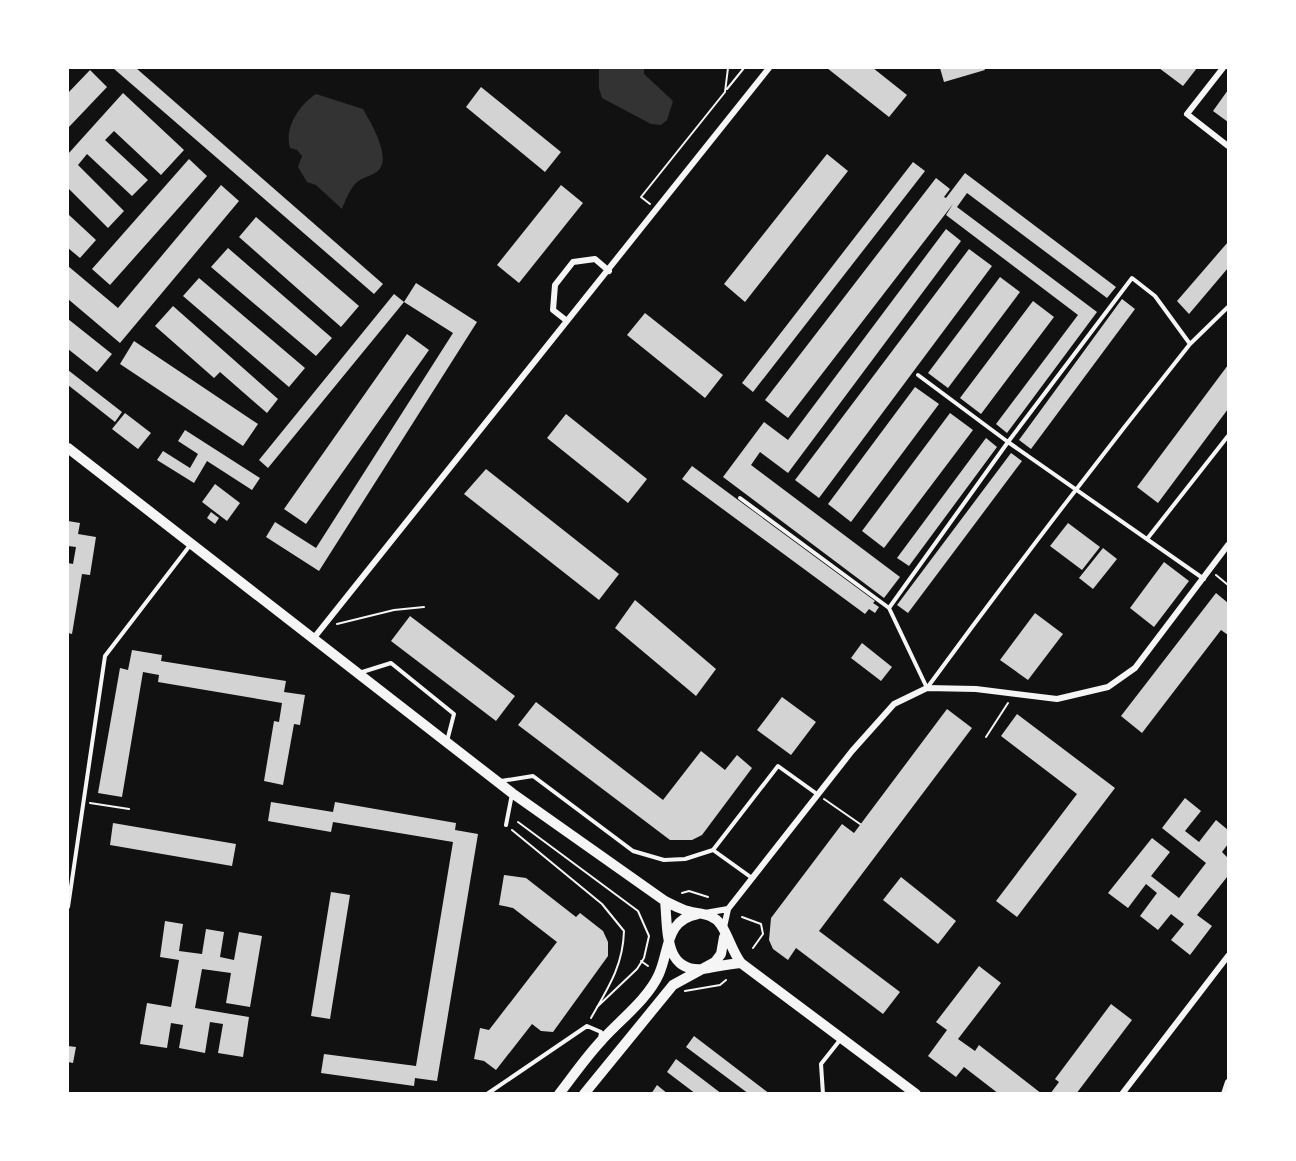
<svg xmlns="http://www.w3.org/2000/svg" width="1296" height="1161" viewBox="0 0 1296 1161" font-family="'Work Sans',sans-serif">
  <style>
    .water { fill: #333 }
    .building { fill: #d3d3d3 }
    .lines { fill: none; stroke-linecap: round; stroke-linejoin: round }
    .path { stroke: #f5f5f5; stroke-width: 2 }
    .service { stroke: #f5f5f5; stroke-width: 4 }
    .minor { stroke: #f5f5f5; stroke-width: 6 }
    .secondary { stroke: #f5f5f5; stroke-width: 10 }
  </style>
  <rect width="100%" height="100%" fill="#111"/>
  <!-- water -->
  <path class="water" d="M599 68H644V74L673 101 667 120 661 125 651 124 602 98 599 88Z
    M316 94 363 109C371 123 395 162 375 173 368 177 362 177 355 184 349 191 345 201 342 209L316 185 307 182 298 167 302 156 297 150 290 148C284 128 299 105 316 94Z"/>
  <!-- building -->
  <path class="building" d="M113 68H136L383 284 374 294Z
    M827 68H873L907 95 889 117Z
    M940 68H984L985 70 944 82Z
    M1159 68H1197L1183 86Z
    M90 70 107 87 68 128V93Z
    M481 87 561 152 545 172 466 107Z
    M1228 90V122L1213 111Z
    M123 93 184 150 161 175 114 131 105 140 148 180 132 196 87 154 78 165 124 211 108 228 68 188V154Z
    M827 154 848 171 745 302 724 284Z
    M189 159 207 176 110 285 92 269Z
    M913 162 925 171 753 392 742 383Z
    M965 173 1116 287 1107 298 967 193 957 207 1097 312 1007 433 996 424 1078 315 946 215 953 204 788 418 765 400 936 178 950 189 944 197 946 198Z
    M221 185 239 201 120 343 68 299V266L118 308Z
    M561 185 583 203 519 283 497 265Z
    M68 214 96 240 80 258 68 248Z
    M256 217 359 306 341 327 239 237Z
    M946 229 961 241 788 473 760 452 751 465 900 577 884 598 723 477 764 422 788 440Z
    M1228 242V268L1189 314 1177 301Z
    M228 248 332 338 316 356 211 267Z
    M969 249 992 266 819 498 795 480Z
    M1000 277 1020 292 948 388 928 373Z
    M199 278 305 368 289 387 183 296Z
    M416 283 477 322 319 571 266 537 275 522 316 548 453 333 404 302Z
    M394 294 404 302 268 468 259 460Z
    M1122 299 1135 309 1031 449 1019 440Z
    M1033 301 1054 317 981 414 960 398Z
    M173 306 278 399 267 413 220 372 214 378 155 326Z
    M645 313 723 375 705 398 627 335Z
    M68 319 112 354 97 372 68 349Z
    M407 334 429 350 306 524 284 509Z
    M134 341 258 424 243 446 120 364Z
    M1228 365V409L1158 503 1137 487Z
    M68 370 122 412 115 422 68 385Z
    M915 387 939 404 851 522 828 504Z
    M125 413 151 433 138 449 112 429Z
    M950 413 973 430 884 548 862 531Z
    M566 414 647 479 628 503 547 438Z
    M185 430 260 478 252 490 207 461 194 483 157 460 163 451 190 468 198 454 178 441Z
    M986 438 997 447 909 566 897 558Z
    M1011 453 1022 461 908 613 897 605Z
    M692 466 875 601 873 603 879 607 875 613 869 609 865 614 682 479Z
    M486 469 619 574 599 600 464 494Z
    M215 484 240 503 227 521 202 502Z
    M211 512 219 518 215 524 207 518Z
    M68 521 80 523 78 534 96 537 90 575 82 574 72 634 68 633V563L73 564 76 547 68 546Z
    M1068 523 1100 547 1082 570 1050 546Z
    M1103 548 1117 559 1093 589 1079 578Z
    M1164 562 1189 581 1154 627 1130 608Z
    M1216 593 1228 603V635L1221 630 1142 733 1121 716Z
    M635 600 716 669 696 696 615 628Z
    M1035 613 1063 634 1028 680 1000 660Z
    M410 616 515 696 496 721 391 641Z
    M862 643 892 667 881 681 851 658Z
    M132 650 162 655 161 661 286 681 284 692 305 695 300 725 294 724 283 785 264 781 274 721 279 722 282 703 158 682 159 675 143 672 122 797 98 793 120 668 128 670Z
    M782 697 816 722 791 755 757 730Z
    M536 702 663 800 701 751 725 770 737 755 752 768 702 835 692 840H670L518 725Z
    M947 709 972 728 819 931 900 992 883 1014 796 948 788 960 773 949 769 940 771 918 842 824 854 833Z
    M1017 714 1115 788 1017 917 996 901 1077 794 1001 736Z
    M1185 798 1201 811 1185 831 1199 842 1216 820 1228 830V844L1222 852 1228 858V878L1227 877 1197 915 1212 926 1190 955 1171 940 1184 924 1171 914 1158 930 1140 916 1157 893 1146 884 1128 908 1108 893 1152 838 1170 852 1151 876 1179 898 1206 863 1162 828Z
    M271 802 333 812 335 802 456 823 455 830 478 834 437 1081 415 1078 414 1086 321 1073 324 1054 416 1066 453 842 333 822 331 832 268 821Z
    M113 823 236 844 232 866 110 845Z
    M504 875 526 878 576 917 580 913 603 931 608 942V956L553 1032 541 1031 532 1024 496 1070 484 1061 474 1059 480 1028 489 1030 557 942 513 908 499 905Z
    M901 877 956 921 938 944 883 900Z
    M331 892 350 895 330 1019 311 1016Z
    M165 921 183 924 179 951 202 954 206 929 224 932 220 957 234 960 239 932 262 936 250 1007 226 1003 231 973 202 969 195 1008 249 1017 243 1057 218 1053 223 1024 210 1022 205 1053 179 1048 183 1025 171 1023 167 1048 140 1044 147 1003 171 1007 179 960 160 957Z
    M979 966 1001 983 958 1039 975 1051 979 1045 1042 1094H999L964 1067 956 1077 928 1056 947 1030 936 1022Z
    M1111 1004 1132 1020 1076 1094H1050L1059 1082 1055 1079Z
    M694 1036 770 1094H749L686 1047Z
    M68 1046 76 1047 73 1063 68 1062Z
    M676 1059 722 1094H696L667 1072Z
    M657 1085 668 1094H651Z"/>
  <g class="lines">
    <!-- path -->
    <path class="path" d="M727 89 744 68
      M650 204 641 197 725 92 728 68
      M1216 575 1228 585
      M337 624 394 610 424 607
      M986 737 1008 703
      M824 799 860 824
      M90 803 129 809
      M518 822 638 911 649 936 644 958 637 969 597 1007
      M512 830 602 904 624 931C623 966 608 988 591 1018
      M682 893 689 891 708 897
      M742 917 761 924 763 934 753 948
      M641 961 648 966
      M685 991 720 985 726 980"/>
    <!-- service -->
    <path class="service" d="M1190 344 1228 307
      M740 498 889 608 927 688C1012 572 1100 457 1190 344L1155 296 1132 278 1008 442 918 375
      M1147 539 1228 436
      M889 608 1008 442 1204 579
      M359 673 391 663 454 714 447 741
      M501 781 533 776 633 851 664 860 685 859 713 850 778 766 817 794
      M506 825 512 794
      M713 850 752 878
      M68 907 105 656 191 544
      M487 1094 587 1026 601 1032 600 1039
      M823 1094 821 1064 840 1040"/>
    <!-- minor -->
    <path class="minor" d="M1223 68 1187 114 1228 146
      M567 321 553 310 555 285 573 262 595 259 609 271
      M313 639 769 68
      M705 913 728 909
      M724 927 728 909 852 751 894 704 927 688 976 689 1057 699 1108 687 1135 668 1228 545
      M1122 1094 1228 956
      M1224 1094 1228 1082"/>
    <!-- secondary -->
    <path class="secondary" d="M68 448 512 793 665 901C671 904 676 907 682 909 695 915 712 911 721 925 729 937 732 951 741 963L916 1094
      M665 901C668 927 663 973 703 969 716 967 728 964 741 963
      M559 1094C573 1076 586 1057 602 1040 620 1020 648 999 659 974 670 949 665 920 698 914
      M584 1094 673 985 715 962 721 954 724 937"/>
  </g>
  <!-- border -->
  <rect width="1296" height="1161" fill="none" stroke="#ffffff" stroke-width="138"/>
</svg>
